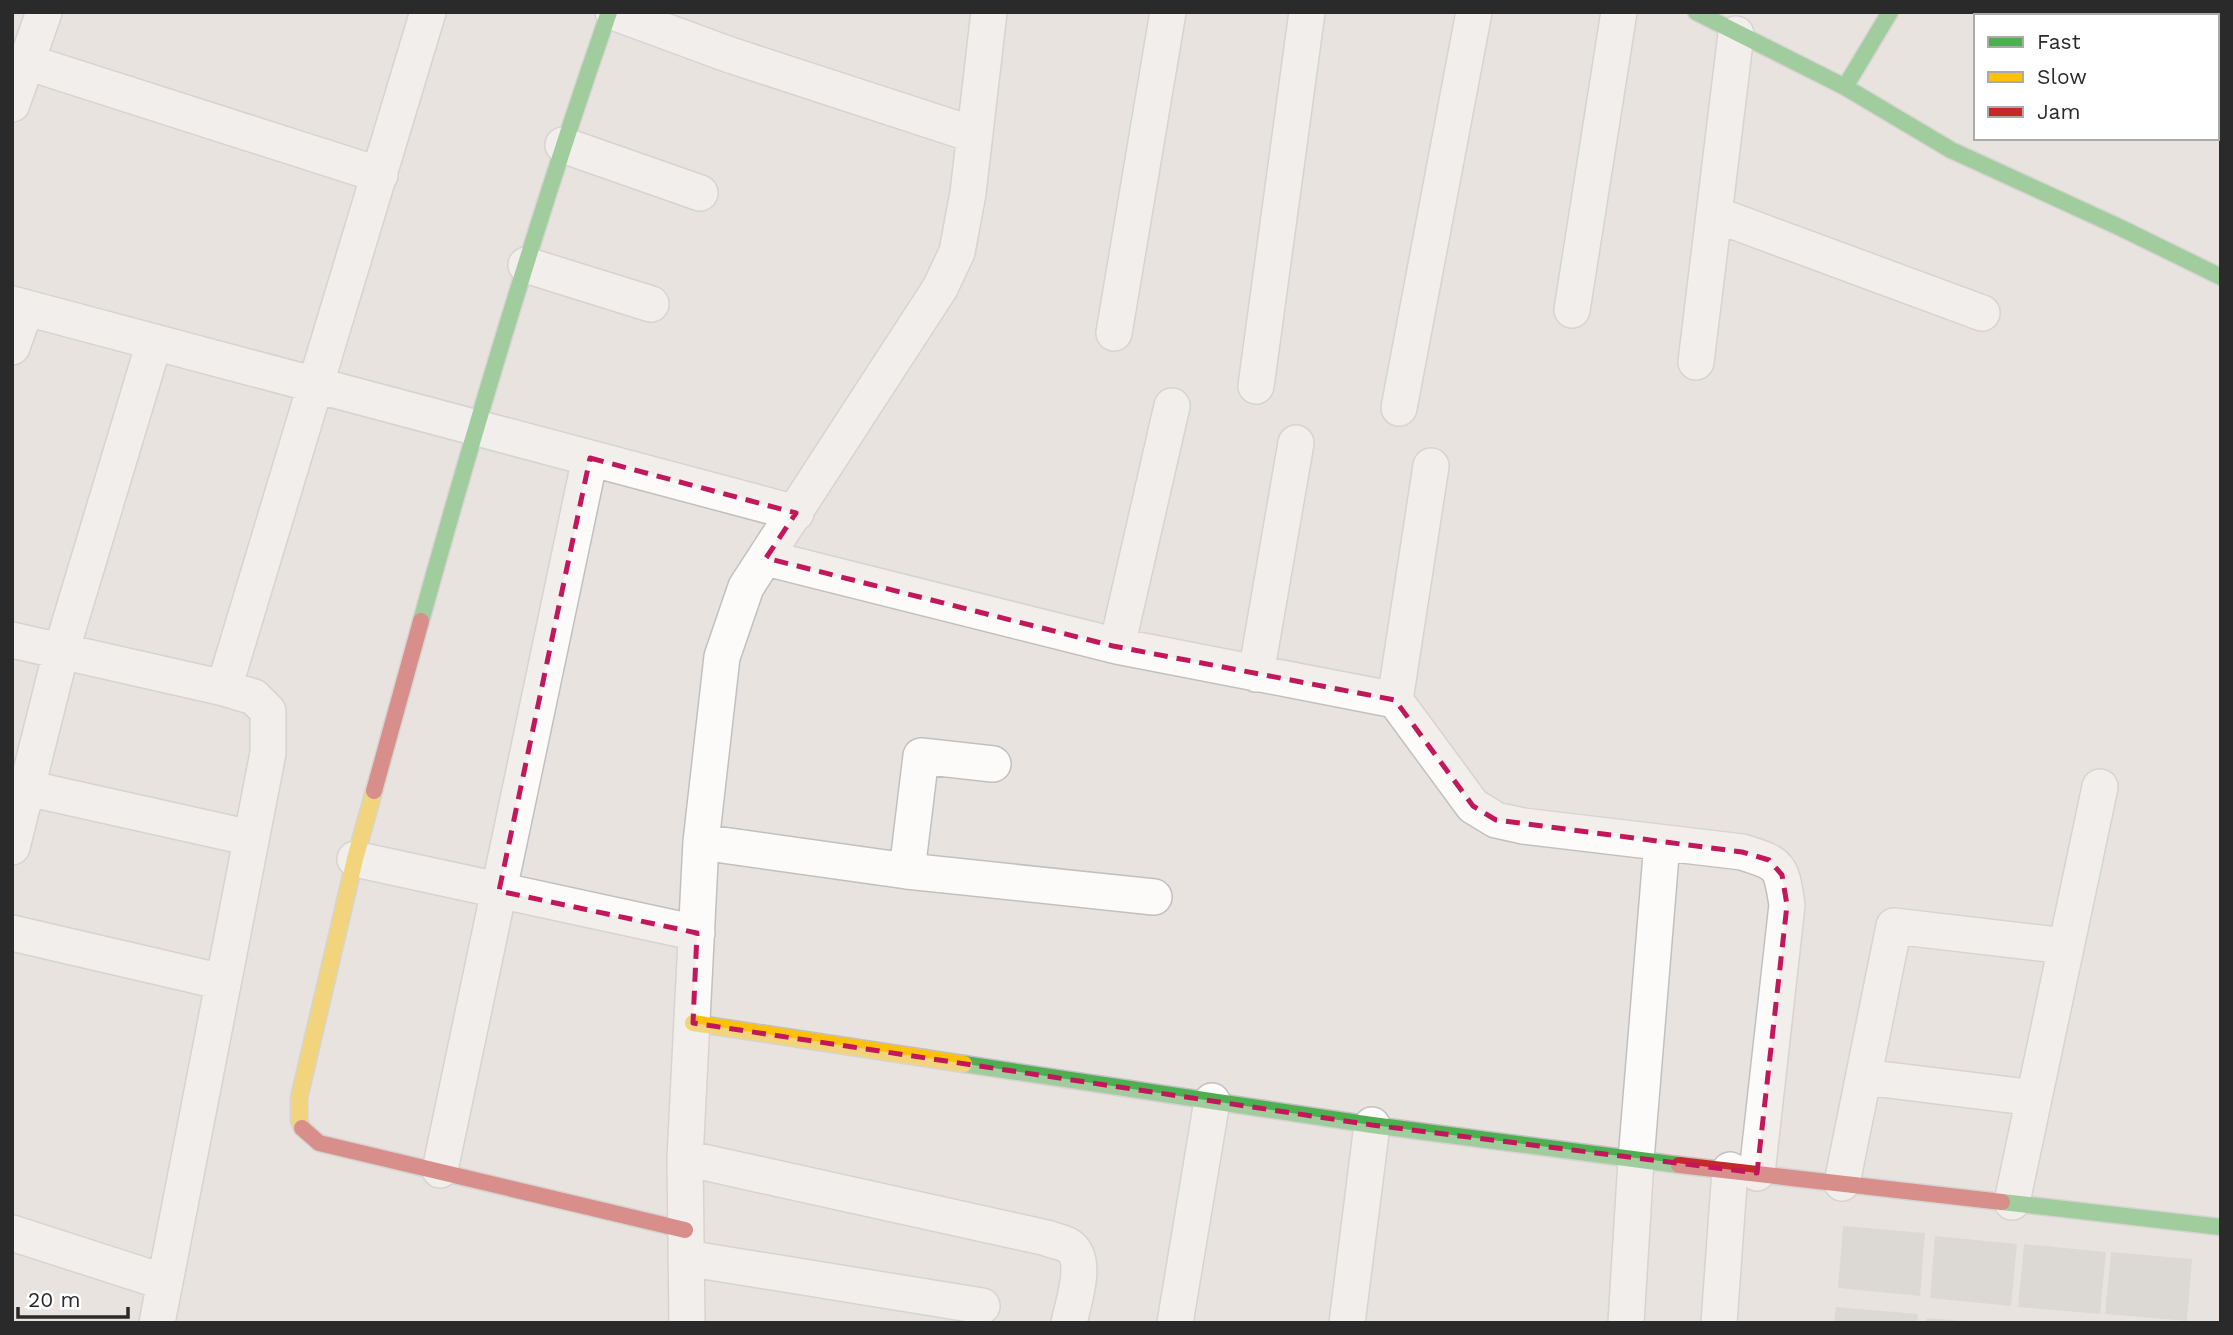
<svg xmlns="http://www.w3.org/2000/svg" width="2233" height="1335" viewBox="0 0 2233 1335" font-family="'Work Sans',sans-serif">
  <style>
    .building { fill: #cfccc8 }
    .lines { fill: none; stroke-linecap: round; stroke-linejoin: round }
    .street-casing { stroke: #c1c0c1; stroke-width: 38 }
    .fast-casing { stroke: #c1c0c1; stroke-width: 19 }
    .slow-casing { stroke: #c1c0c1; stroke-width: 19 }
    .jam-casing { stroke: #c1c0c1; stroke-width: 19 }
    .street { stroke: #fcfbfa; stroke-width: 35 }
    .fast { stroke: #4caf50; stroke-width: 16 }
    .slow { stroke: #ffc107; stroke-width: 16 }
    .jam { stroke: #c62828; stroke-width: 16 }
    .marked { fill: none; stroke: #c2185b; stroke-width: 5; stroke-dasharray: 14 9; stroke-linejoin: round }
  </style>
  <rect width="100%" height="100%" fill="#e8e3df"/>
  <!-- building -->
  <path class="building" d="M1843 1226 1925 1233 1920 1296 1838 1288Z
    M1935 1236 2017 1244 2011 1306 1930 1298Z
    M2024 1244 2106 1252 2100 1314 2018 1307Z
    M2111 1252 2192 1259 2187 1321 2105 1314Z
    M1836 1307 1918 1314 1917 1323H1834Z
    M1926 1318 1964 1321V1323H1926Z"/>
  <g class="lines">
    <!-- street casing -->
    <g class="street-casing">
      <path id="street" d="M613 12 730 55 975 135
        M27 62 380 175
        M12 104 44 12
        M563 145 700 193
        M1714 214 1982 313
        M526 265 651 304
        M12 304 796 513
        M1572 310 1619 12
        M1114 333 1168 12
        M12 347 26 308
        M1696 362 1736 34
        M1256 386 1307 12
        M1399 408 1474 12
        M766 558 1117 646 1172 406
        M12 640 224 688 254 697 268 711V753L157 1323
        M1117 646 1395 700 1431 466
        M1256 674 1296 443
        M224 688 428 12
        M1395 700 1473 806 1496 820 1523 826 1742 852C1781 864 1781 865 1787 905L1757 1173
        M27 788 251 838
        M701 842 907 871 921 756 993 764
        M12 847 61 652 154 343
        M355 859 697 933
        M907 871 1154 897
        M12 933 223 982
        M1864 1077 2034 1098
        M685 1158 1047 1238C1053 1241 1063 1242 1069 1246 1089 1260 1073 1303 1069 1323
        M440 1170 590 458
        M1842 1183 1894 926 2066 946
        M2012 1202 2100 787
        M12 1233 164 1282
        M686 1258 982 1306
        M687 1323 685 1158 701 842 722 657 746 587 940 288 957 252 968 193 989 12
        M1175 1323 1212 1101
        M1347 1323 1372 1125
        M1626 1323 1636 1160 1662 843
        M1719 1323 1730 1170"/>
    </g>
    <!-- fast casing -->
    <g class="fast-casing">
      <path id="fast" d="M1696 12 1845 87 1951 150 2119 227 2221 277
        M1845 87 1890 12
        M421 621C478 416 539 213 609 12
        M964 1064 1372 1125 1679 1165
        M2002 1202 2221 1227"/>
    </g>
    <!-- slow casing -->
    <g class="slow-casing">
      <path id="slow" d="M693 1023 964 1064
        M302 1128 299 1120V1098L355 859 374 791"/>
    </g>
    <!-- jam casing -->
    <g class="jam-casing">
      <path id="jam" d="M374 791 421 621
        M302 1128 319 1143 685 1230
        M1679 1165 2002 1202"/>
    </g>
    <!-- street -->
    <use href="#street" class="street"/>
    <!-- fast -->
    <use href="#fast" class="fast"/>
    <!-- slow -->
    <use href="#slow" class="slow"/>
    <!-- jam -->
    <use href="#jam" class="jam"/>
  </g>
  <!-- marked area -->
  <path d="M0 0H2233V1335H0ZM590 458 796 513 766 558 1113 646 1395 700 1473 806 1496 820 1742 852 1769 860 1782 875 1787 905 1757 1173 1372 1125 693 1023 697 933 499 891Z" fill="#e8e3df" fill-opacity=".55" fill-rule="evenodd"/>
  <path class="marked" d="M590 458 796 513 766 558 1113 646 1395 700 1473 806 1496 820 1742 852 1769 860 1782 875 1787 905 1757 1173 1372 1125 693 1023 697 933 499 891Z"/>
  <!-- border -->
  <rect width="2233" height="1335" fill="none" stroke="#2a2a2a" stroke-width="28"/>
  <!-- legend -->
  <rect x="1974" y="14" width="245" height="126" fill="#ffffff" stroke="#aaaaaa" stroke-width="2"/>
  <rect x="1988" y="37" width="35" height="10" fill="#4caf50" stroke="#aaaaaa" stroke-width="2"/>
  <text x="2037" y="49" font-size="21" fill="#2a2a2a">Fast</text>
  <rect x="1988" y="72" width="35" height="10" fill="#ffc107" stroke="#aaaaaa" stroke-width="2"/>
  <text x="2037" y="84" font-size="21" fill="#2a2a2a">Slow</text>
  <rect x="1988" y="107" width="35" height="10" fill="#c62828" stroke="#aaaaaa" stroke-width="2"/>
  <text x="2037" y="119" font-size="21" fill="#2a2a2a">Jam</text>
  <!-- scale -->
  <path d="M18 1307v10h110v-10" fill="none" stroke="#2a2a2a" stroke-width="3.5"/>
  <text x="28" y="1307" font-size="21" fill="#2a2a2a" stroke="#ffffff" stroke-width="5" paint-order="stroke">20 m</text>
</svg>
